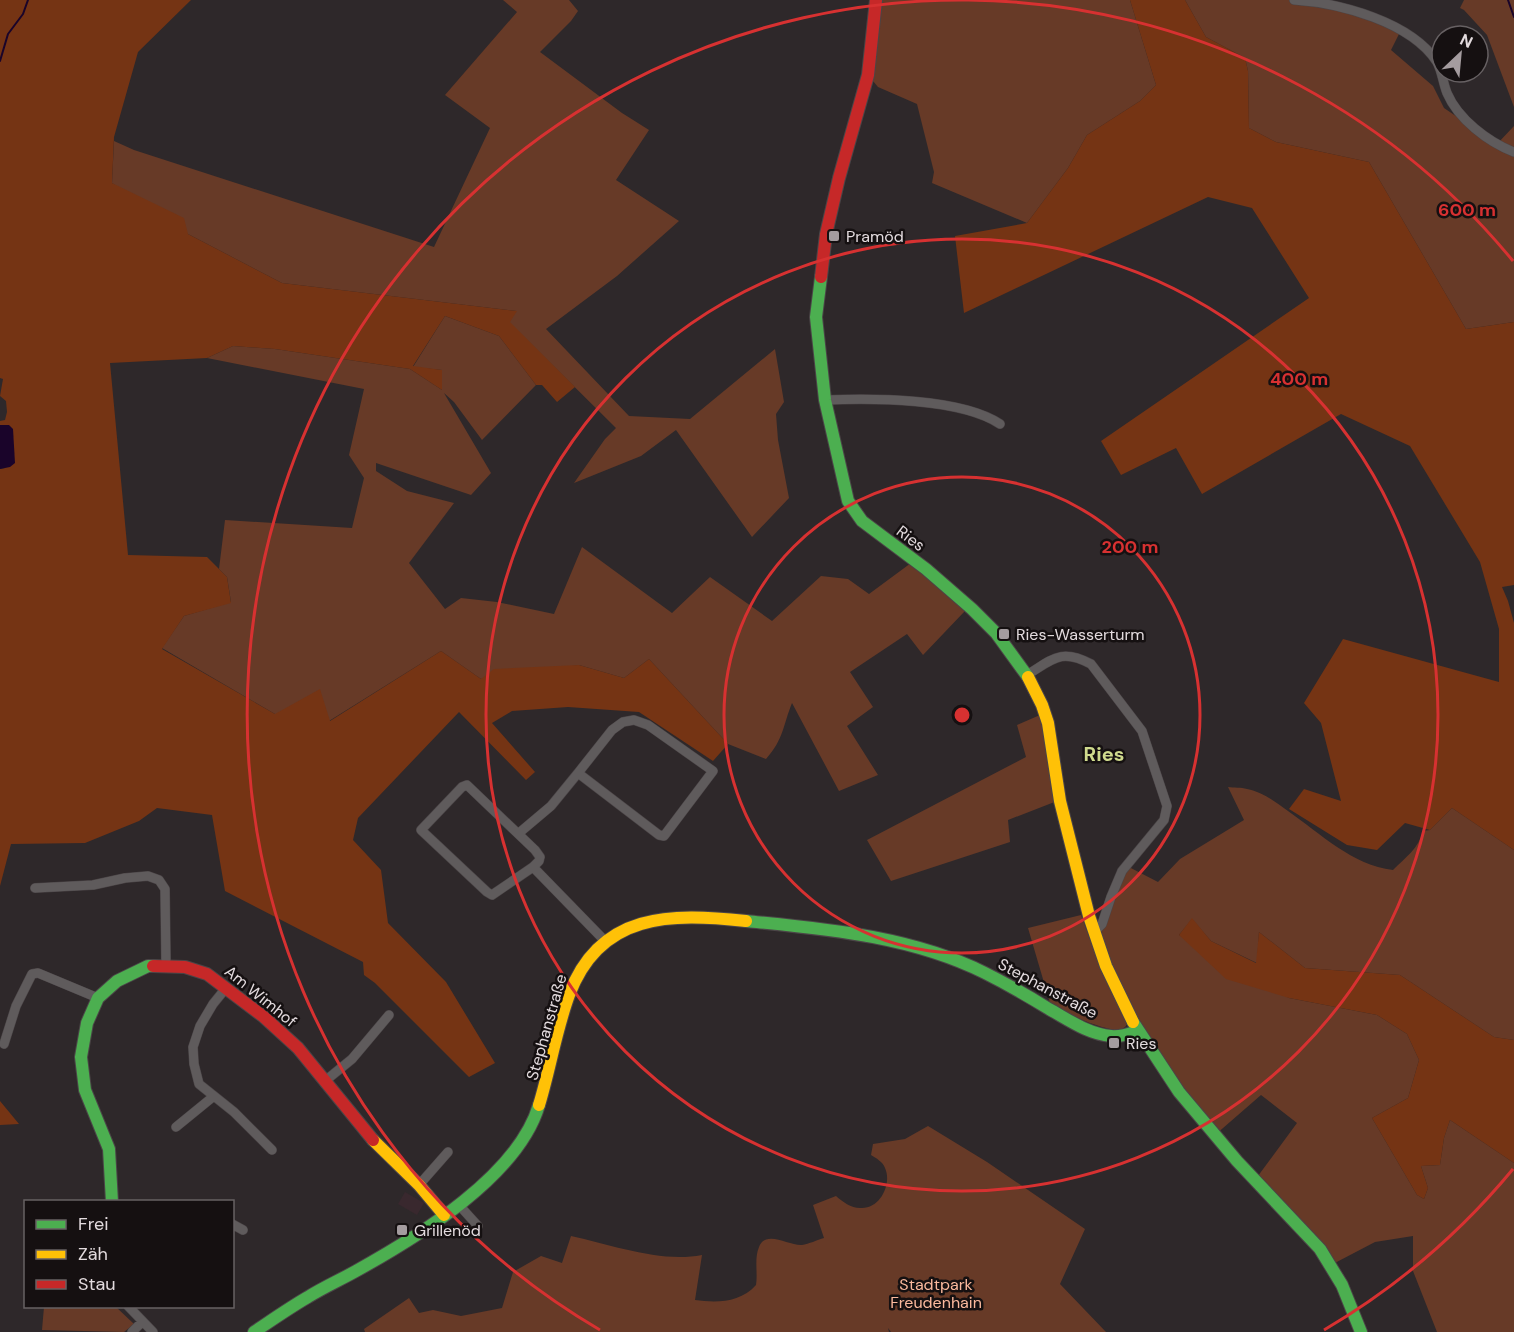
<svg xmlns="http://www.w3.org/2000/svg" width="1514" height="1332" viewBox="0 0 1514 1332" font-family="'DM Sans',sans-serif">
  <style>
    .built { fill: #39282e }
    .green { fill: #673a27 }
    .forest { fill: #753414 }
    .water { fill: #1a042a }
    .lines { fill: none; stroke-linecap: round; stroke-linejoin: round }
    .stream { stroke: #1a042a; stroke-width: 2 }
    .street-casing { stroke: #4b4547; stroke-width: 10 }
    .fast-casing { stroke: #4b4547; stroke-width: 14 }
    .slow-casing { stroke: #4b4547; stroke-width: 14 }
    .jam-casing { stroke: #4b4547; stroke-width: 14 }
    .street { stroke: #5f5b5c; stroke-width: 9 }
    .fast { stroke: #4caf50; stroke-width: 12 }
    .slow { stroke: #ffc107; stroke-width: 12 }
    .jam { stroke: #c62828; stroke-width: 12 }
    .ring { fill: none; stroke: #d73131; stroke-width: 3 }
    .poi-dot { fill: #a49c9f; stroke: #151011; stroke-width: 2 }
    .labels { text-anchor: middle; stroke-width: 5; stroke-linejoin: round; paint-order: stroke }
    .poi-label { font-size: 16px; fill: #e3dbde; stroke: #151011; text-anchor: start }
    .street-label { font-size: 16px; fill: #e3dbde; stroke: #151011 }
    .park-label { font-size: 16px; fill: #fbb99d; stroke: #151011 }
    .quarter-label { font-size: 20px; font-weight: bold; fill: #cfda8d; stroke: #151011 }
    .centre { fill: #d73131; stroke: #151011; stroke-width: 3 }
    .ring-label { font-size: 18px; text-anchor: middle; font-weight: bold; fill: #d73131; stroke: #151011; stroke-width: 5; stroke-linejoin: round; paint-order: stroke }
  </style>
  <rect width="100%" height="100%" fill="#2e282a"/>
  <!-- built -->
  <path class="built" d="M405 1192 424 1203 417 1215 398 1204Z"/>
  <!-- green -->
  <path class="green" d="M503 0H569L578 11 571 21 540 52 622 113 649 130 616 180 679 221 617 276 546 329 629 416 690 419 775 349 784 402 776 414 778 440 789 498 752 537 676 430 641 456 574 483 605 439 616 428 509 322 516 311 282 283 188 234 112 183 114 141 134 150 434 247 490 128 445 95 517 12Z
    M876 0H1130L1156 85 1140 101 1087 135 1068 168 1027 223 932 183 934 172 917 104 878 87 868 75Z
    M1185 0H1294L1329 5 1401 30 1391 50 1433 86 1444 108 1497 144 1514 126V322L1466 329 1369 162 1276 142 1249 128 1248 71 1245 58 1206 37Z
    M1464 0H1514V107L1487 35 1464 10 1460 8Z
    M445 316 499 336 536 385 482 440 454 402 444 393 491 473 471 495 376 463V471L407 491 454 503 409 563 445 609 461 598 497 602 554 614 582 547 672 613 710 577 772 621 821 576 848 579 869 594 911 563 964 609V612L923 655 907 634 850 672 873 707 847 726 878 775 839 791 792 703C783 725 784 739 766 759L728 744 649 659 624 678 579 665 481 679 441 651 329 721 275 714 162 648 184 616 231 602 227 577 219 569 225 520 352 528 364 478 349 455 364 389 207 358 233 346 275 349 410 369 442 390V370L413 367Z
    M1040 715 1043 718 1057 801 1008 820 1010 842 891 881 867 840 1026 757 1017 725Z
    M1228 787C1234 788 1241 787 1247 789 1263 792 1275 802 1288 811 1321 834 1352 865 1393 870 1405 858 1419 848 1423 831L1430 830 1452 808 1514 850V1040L1494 1037 1400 975 1305 968 1259 932 1257 963 1211 941 1192 919 1179 935 1289 998 1377 1015 1407 1034 1419 1060 1408 1098 1372 1118 1417 1195 1424 1199 1428 1188 1421 1166 1440 1165 1444 1138 1450 1120 1514 1163V1332H1437L1413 1271V1236L1375 1242 1331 1265 1255 1180 1297 1123 1261 1095 1215 1135 1117 990 1099 928 1125 865 1158 882 1180 859 1244 820Z
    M1081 915 1100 966 1127 1022 1126 1026 1120 1031C1092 1026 1074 1017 1050 1003L1028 928Z
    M928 1126 987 1162 1085 1229 1060 1284 1106 1332H891L888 1328 889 1332H365L364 1329 409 1298 419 1313 433 1310 461 1316 502 1308 513 1272 541 1256 562 1263 571 1236C613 1245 660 1263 702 1255L695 1300C716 1303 740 1303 756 1285 758 1273 754 1259 759 1247 766 1229 789 1246 802 1245 809 1244 817 1240 824 1238L813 1205 836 1196C843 1202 852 1209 862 1208 881 1208 892 1183 885 1168 883 1162 876 1158 871 1155L873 1144 905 1139Z
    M44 1307H116L134 1324 124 1332 42 1330Z"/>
  <!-- forest -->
  <path class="forest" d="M0 0H191L138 52 114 137 112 183 184 218 188 234 282 283 517 311 510 322 575 387 557 402 542 385H536L499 336 445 316 413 366 442 370V390L410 369 275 349 233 346 207 358 110 363 128 555 207 557 227 577 231 603 184 616 162 649 275 714 320 689 330 721 441 651 481 679 494 669 579 665 624 678 649 659 728 744 713 761 639 712 568 707 512 711 492 723 535 772 526 780 459 712 358 818 353 840 381 870 388 923 446 982 495 1063 469 1077 375 983 364 975 363 962 225 891 212 815 157 808 139 821 85 843 11 844 0 886V469L5 468 9 425H0V421L5 420 7 412 6 401 0 396 3 379 0 378Z
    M1130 0H1185L1206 37 1245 58 1248 71 1249 128 1276 142 1369 162 1466 329 1514 322V585L1502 587 1508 601 1514 623V850L1452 808 1430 830 1405 823 1377 850 1347 845 1289 809 1304 789 1341 801 1321 723 1304 703 1343 639 1499 682V629L1480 562 1410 446 1341 414 1202 494 1176 448 1121 475 1101 441 1309 298 1252 208 1208 197 964 313 955 236 1027 223 1068 168 1087 135 1140 101 1156 85Z
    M1192 918 1211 941 1256 963 1259 932 1305 968 1400 975 1494 1037 1514 1040V1163L1450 1120 1444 1138 1440 1165 1421 1166 1428 1188 1424 1199 1417 1195 1372 1118 1408 1098 1419 1060 1407 1034 1377 1015 1289 998 1226 979 1179 935Z
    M0 1101 19 1124 0 1125Z"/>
  <!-- water -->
  <path class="water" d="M0 425H9L13 429 15 463 10 467 0 469Z"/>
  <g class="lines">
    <!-- stream -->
    <path class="stream" d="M1508 0 1514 17
      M0 61 8 34 23 14 28 0"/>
    <!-- street casing -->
    <g class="street-casing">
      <path id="street" d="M1294 0C1340 3 1411 22 1437 62 1442 71 1443 83 1447 93 1458 119 1488 142 1514 152
        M825 400C872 398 961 398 1000 424
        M1027 675C1053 659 1061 648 1091 664L1142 731 1167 806 1164 820 1122 871 1111 897 1102 924 1094 932
        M519 833 551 806 578 773 659 835 664 836 713 771 648 725 634 720 623 722 612 730 578 773
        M533 867 539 861 540 857 535 850 467 785 462 787 421 830 487 892 492 895 533 867 605 941
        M35 888 93 885 125 878 148 876 159 880 165 889 166 965
        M226 988 213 1004 200 1026 193 1047 194 1064 199 1084 234 1112 272 1150
        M4 1044 16 1006 32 974 38 973 98 998
        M325 1081 352 1059 389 1015
        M176 1127 214 1096
        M419 1185 448 1152
        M458 1204 478 1226
        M232 1224 243 1230
        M128 1306 153 1332
        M132 1332 142 1322"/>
    </g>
    <!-- fast casing -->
    <g class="fast-casing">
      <path id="fast" d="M821 277 816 317 825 400 848 501 862 521 926 569 972 609 996 633 1028 677
        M746 921C826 929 911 936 985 973 1007 984 1028 996 1049 1009 1069 1020 1088 1034 1111 1036 1121 1037 1129 1034 1138 1031
        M1133 1022 1179 1092 1237 1161 1320 1249 1342 1285 1361 1332
        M112 1202 109 1149 85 1090 81 1057 87 1023 98 998 117 981 148 966H153
        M254 1332C272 1320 289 1308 308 1297 324 1287 340 1280 356 1271 419 1236 518 1176 539 1105"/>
    </g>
    <!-- slow casing -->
    <g class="slow-casing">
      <path id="slow" d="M1028 677 1042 705 1048 723 1060 801 1089 916 1106 966 1133 1022
        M539 1105C550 1069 556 1030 569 995 600 912 671 913 746 921
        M373 1140 419 1185 444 1215"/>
    </g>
    <!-- jam casing -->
    <g class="jam-casing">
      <path id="jam" d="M821 277 826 234 839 178 868 75 876 0
        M153 966 185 967 207 974 264 1017 298 1048 373 1140"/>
    </g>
    <!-- street -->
    <use href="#street" class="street"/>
    <!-- fast -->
    <use href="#fast" class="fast"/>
    <!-- slow -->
    <use href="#slow" class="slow"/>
    <!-- jam -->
    <use href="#jam" class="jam"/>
  </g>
  <!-- distance rings -->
  <g class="ring">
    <circle cx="962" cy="715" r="238"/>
    <circle cx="962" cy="715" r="476"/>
    <path d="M1513 1169A714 714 0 0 1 1324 1330M600 1330A714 714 0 1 1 1513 261"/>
  </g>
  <!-- markers -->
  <g class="poi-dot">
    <rect x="828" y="230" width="12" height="12" rx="3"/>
    <rect x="998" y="628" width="12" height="12" rx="3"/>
    <rect x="1108" y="1037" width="12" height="12" rx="3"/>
    <rect x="396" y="1224" width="12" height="12" rx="3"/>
  </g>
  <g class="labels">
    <!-- poi labels -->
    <g class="poi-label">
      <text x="846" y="242">Pramöd</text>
      <text x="1016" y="640">Ries-Wasserturm</text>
      <text x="1126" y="1049">Ries</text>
      <text x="414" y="1236">Grillenöd</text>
    </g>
    <!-- street labels -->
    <g class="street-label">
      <text transform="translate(911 538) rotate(37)" y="6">Ries</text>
      <text transform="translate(1048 988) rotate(28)" y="6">Stephanstraße</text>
      <text transform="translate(261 996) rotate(39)" y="6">Am Wimhof</text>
      <text transform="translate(546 1027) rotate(-74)" y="6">Stephanstraße</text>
    </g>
    <!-- park labels -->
    <g class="park-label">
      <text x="936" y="1290">Stadtpark<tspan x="936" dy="18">Freudenhain</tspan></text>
    </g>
    <!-- quarter labels -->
    <g class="quarter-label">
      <text x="1104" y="761">Ries</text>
    </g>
  </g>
  <circle cx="962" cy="715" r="9" class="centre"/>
  <g class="ring-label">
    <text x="1467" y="216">600 m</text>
    <text x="1299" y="385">400 m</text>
    <text x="1130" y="553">200 m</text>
  </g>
  <!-- legend -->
  <rect x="24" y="1200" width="210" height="108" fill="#151011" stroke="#676163" stroke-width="1.5"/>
  <rect x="36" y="1220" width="30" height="9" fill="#4caf50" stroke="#676163" stroke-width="1.5"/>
  <text x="78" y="1230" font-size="18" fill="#e3dbde">Frei</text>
  <rect x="36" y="1250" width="30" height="9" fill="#ffc107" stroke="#676163" stroke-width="1.5"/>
  <text x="78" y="1260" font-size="18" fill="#e3dbde">Zäh</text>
  <rect x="36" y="1280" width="30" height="9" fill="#c62828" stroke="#676163" stroke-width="1.5"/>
  <text x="78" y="1290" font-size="18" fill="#e3dbde">Stau</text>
  <!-- north arrow -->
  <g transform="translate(1460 54) rotate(26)"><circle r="28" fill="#151011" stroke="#676163" stroke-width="1.5"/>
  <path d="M0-4.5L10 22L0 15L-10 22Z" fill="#a49c9f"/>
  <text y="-9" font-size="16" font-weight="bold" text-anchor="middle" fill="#e3dbde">N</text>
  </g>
</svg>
